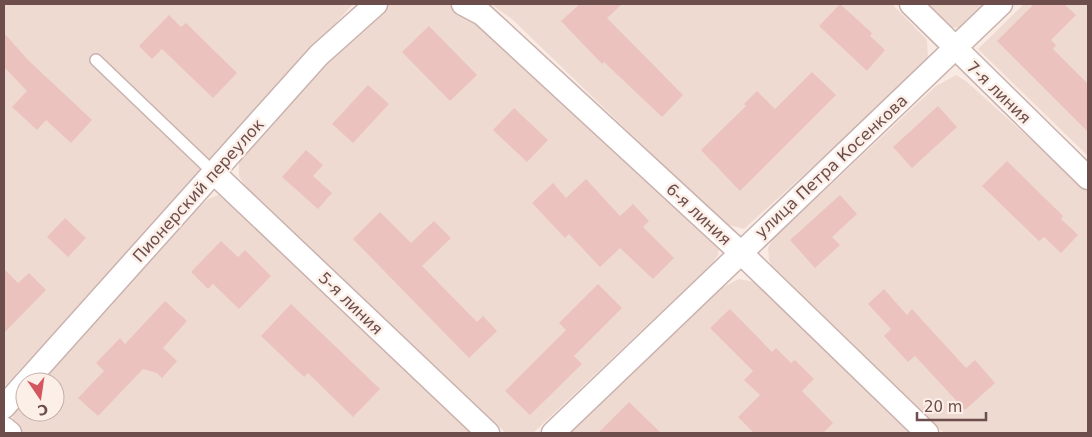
<svg xmlns="http://www.w3.org/2000/svg" width="1092" height="437" viewBox="0 0 1092 437" font-family="'DejaVu Sans',sans-serif">
  <style>
    .residential { fill: #efdad2 }
    .building { fill: #ebc2be }
    .lines { fill: none; stroke-linecap: round; stroke-linejoin: round }
    .lane-casing { stroke: #cab2ae; stroke-width: 14 }
    .street-casing { stroke: #cab2ae; stroke-width: 25 }
    .lane { stroke: #fff; stroke-width: 11 }
    .street { stroke: #fff; stroke-width: 22 }
    .labels { text-anchor: middle; stroke-width: 5; stroke-linejoin: round; paint-order: stroke }
    .street-label { font-size: 16px; fill: #6d4e4c; stroke: #fcefe8 }
  </style>
  <rect width="100%" height="100%" fill="#f9eae3"/>
  <!-- residential -->
  <path class="residential" d="M4 4H353L215 158 200 171 197 179 4 387Z
    M383 4H456L715 238 719 248 718 255 711 265 533 433H506L249 192 239 176V160L284 105Z
    M491 4H892L927 40 928 57 921 68 744 229 729 225 695 196 513 20Z
    M928 4H987L964 26 958 28 951 27Z
    M1024 4H1088V156L978 49Z
    M956 75 966 81 1088 191V433H944L773 269 769 260 768 248 773 239 936 86Z
    M218 195 228 197 476 433H22L13 425V408L25 394V412H55V382H36L196 210 208 199Z
    M739 279 754 282 909 433H566L716 291Z"/>
  <!-- building -->
  <path class="building" d="M580 4H622L607 18 683 95 662 117 604 62 602 64 561 21Z
    M840 4 872 33 870 36 885 50 867 71 819 26Z
    M1034 4H1064L1076 15 1051 40 1056 45 1053 49 1088 84V132L997 41Z
    M169 15 181 27 186 23 237 73 213 98 162 49 152 59 139 46Z
    M429 26 477 75 450 101 402 52Z
    M4 33 28 60 92 120 71 143 46 120 37 130 12 107 27 91 4 67Z
    M812 72 836 95 740 191 701 150 746 106 744 104 757 91 775 109Z
    M368 85 389 104 353 143 332 124Z
    M938 106 957 127 912 168 893 147Z
    M514 108 548 140 527 162 493 130Z
    M306 150 323 165 313 176 332 193 318 209 282 177Z
    M1007 161 1063 216 1061 219 1078 235 1061 253 1044 237 1039 241 982 186Z
    M586 179 620 216 633 204 649 221 643 227 674 258 653 279 620 248 600 267 569 234 565 238 532 203 553 183 566 198Z
    M840 195 857 214 832 237 840 245 815 268 790 240Z
    M380 212 411 243 434 221 451 238 422 266 477 322 483 316 497 331 469 358 353 239Z
    M65 218 86 238 68 257 47 237Z
    M221 241 238 257 245 250 271 276 239 309 213 284 208 289 191 272Z
    M4 269 18 283 29 273 46 290 4 333Z
    M598 284 622 308 574 356 582 364 530 415 505 391 566 330 559 323Z
    M884 289 907 315 912 309 966 368 975 360 995 383 965 410 915 356 908 362 884 336 891 329 868 304Z
    M165 301 187 321 163 348 177 361 162 378 157 373 143 369 98 416 78 398 104 371 96 363 120 338 125 344Z
    M291 304 380 389 353 417 308 373 304 377 261 336Z
    M730 309 772 352 776 348 791 363 795 360 814 379 802 391 833 423 823 433H754L738 417 760 395 744 380 753 371 710 328Z
    M629 402 661 433H598Z"/>
  <g class="lines">
    <!-- lane casing -->
    <g class="lane-casing">
      <path id="lane" d="M96 60 214 173"/>
    </g>
    <!-- street casing -->
    <g class="street-casing">
      <path id="street" d="M463 4 482 14 740 252 927 433
        M911 4 1088 178
        M214 173 488 433
        M26 382 319 55 376 4
        M4 407 25 383
        M4 428 10 433
        M553 433 1001 4"/>
    </g>
    <!-- lane -->
    <use href="#lane" class="lane"/>
    <!-- street -->
    <use href="#street" class="street"/>
  </g>
  <g class="labels">
    <!-- street labels -->
    <g class="street-label">
      <text transform="translate(999 92) rotate(44)" y="6">7-я линия</text>
      <text transform="translate(831 166) rotate(-43)" y="6">улица Петра Косенкова</text>
      <text transform="translate(198 190) rotate(-48)" y="6">Пионерский переулок</text>
      <text transform="translate(699 214) rotate(43)" y="6">6-я линия</text>
      <text transform="translate(351 303) rotate(44)" y="6">5-я линия</text>
    </g>
  </g>
  <!-- border -->
  <rect width="1092" height="437" fill="none" stroke="#6d4e4c" stroke-width="10"/>
  <!-- north arrow -->
  <g transform="translate(40 397) rotate(167)"><circle r="24" fill="#fcefe8" stroke="#c3afaa"/>
  <path d="M0-4L9 19L0 12L-9 19Z" fill="#d45760"/>
  <text y="-8" font-size="14" font-weight="bold" text-anchor="middle" fill="#6d4e4c">С</text>
  </g>
  <!-- scale -->
  <path d="M917 412v8h69v-8" fill="none" stroke="#6d4e4c" stroke-width="2.5"/>
  <text x="924" y="412" font-size="15" fill="#6d4e4c" stroke="#fcefe8" stroke-width="4" paint-order="stroke">20 m</text>
</svg>
